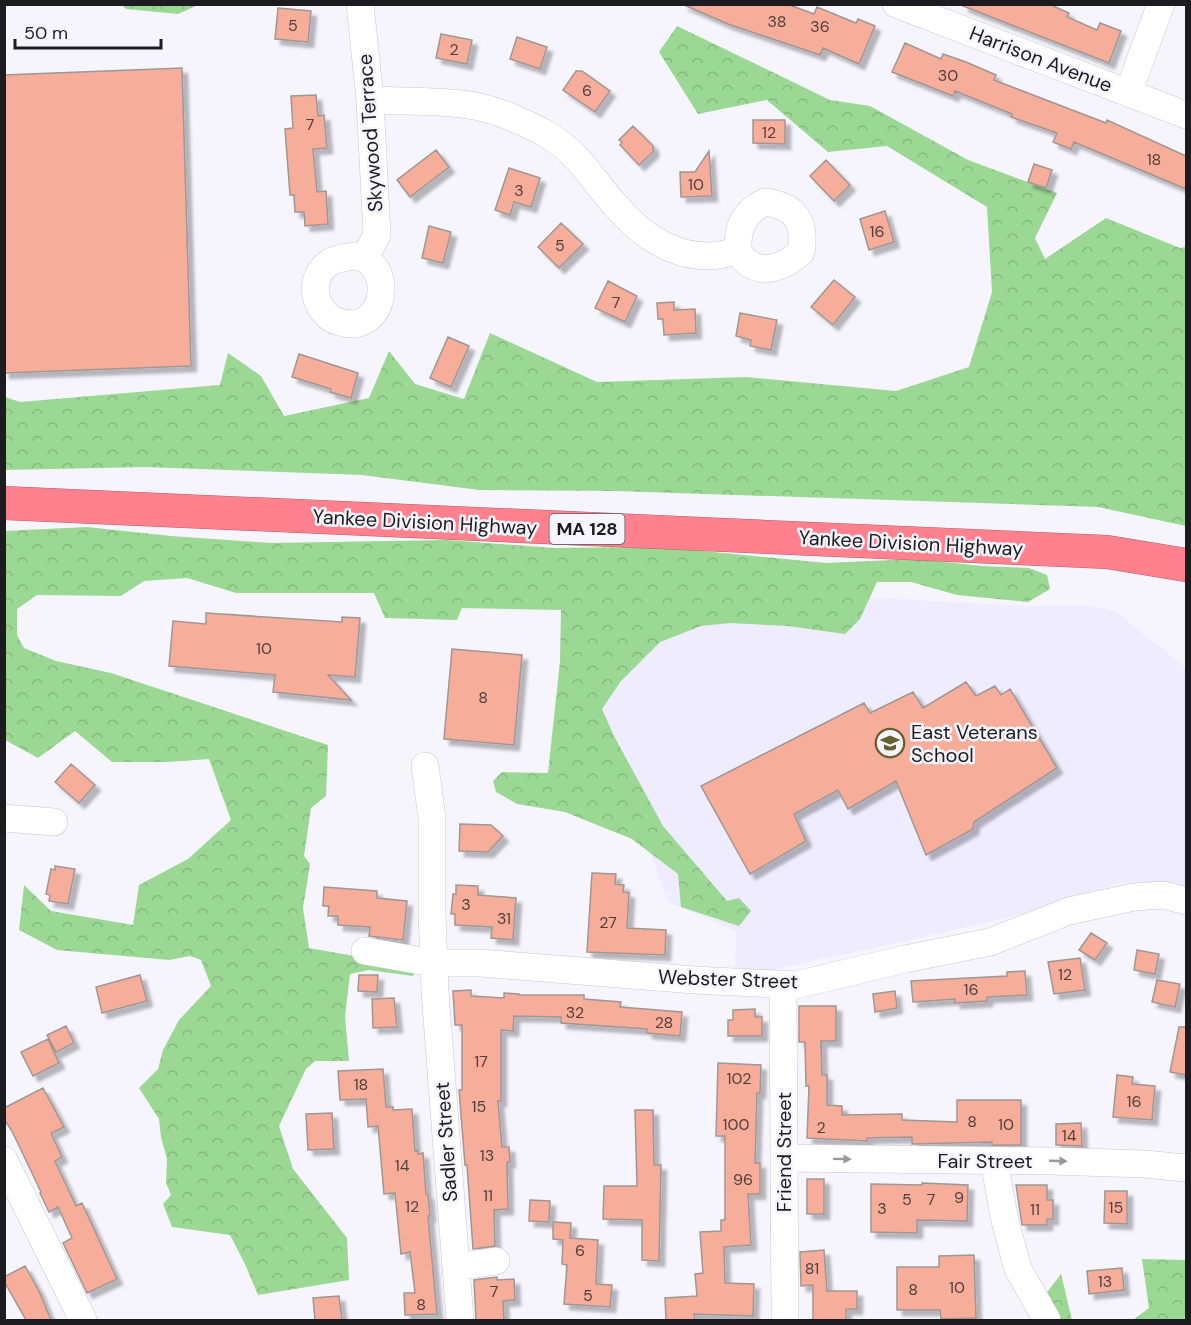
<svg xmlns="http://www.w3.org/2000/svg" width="1191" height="1325" viewBox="0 0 1191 1325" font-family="'DM Sans',sans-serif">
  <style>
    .built { fill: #eeecfe }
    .forest { fill: url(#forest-crowns) }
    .building { fill: #f6ad9a; stroke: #a19693; stroke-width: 1.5; filter: url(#shadow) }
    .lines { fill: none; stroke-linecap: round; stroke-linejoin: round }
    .minor-casing { stroke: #c7c6d0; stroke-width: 28 }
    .highway-casing { stroke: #b05e68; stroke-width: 34 }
    .minor { stroke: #fff; stroke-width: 27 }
    .highway { stroke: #ff818e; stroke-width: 33 }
    .oneway { fill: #99999b }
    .labels { text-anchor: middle; stroke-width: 5; stroke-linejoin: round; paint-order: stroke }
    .number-label { font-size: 16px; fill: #52403e }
    .shield { fill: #f6f5fe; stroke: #5d5d63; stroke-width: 1.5 }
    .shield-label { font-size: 18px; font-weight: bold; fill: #1c1c20 }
    .street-label { font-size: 20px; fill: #1c1c20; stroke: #f6f5fe }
    .poi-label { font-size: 20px; fill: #1c1c20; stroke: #f6f5fe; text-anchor: start }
  </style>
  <defs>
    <pattern id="forest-crowns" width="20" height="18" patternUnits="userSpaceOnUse" patternTransform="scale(1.5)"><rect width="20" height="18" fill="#9bd893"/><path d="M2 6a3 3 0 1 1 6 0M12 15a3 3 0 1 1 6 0" fill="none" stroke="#85b97e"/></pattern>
    <filter id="shadow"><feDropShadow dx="5.5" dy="5.5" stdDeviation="1.5" flood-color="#0004"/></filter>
  </defs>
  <rect width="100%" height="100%" fill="#f6f5fe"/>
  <!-- built -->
  <path class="built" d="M858 597 1025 606 1084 605 1114 610 1181 664 1186 669V890L1119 882 1063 904 955 930 773 970 735 969 736 931 668 902 644 835 583 817 614 608Z"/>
  <!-- forest -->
  <path class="forest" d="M122 5H198L178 14 126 9Z
    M677 26 830 100 870 106 968 160 1057 193 1035 238 1045 259 1106 218 1180 248 1186 247V526L1098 507 616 491 479 490 362 475 145 467 5 470V397L20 402 220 385 228 353 261 376 284 416 369 398 389 351 415 384 464 399 490 333 597 382 746 377 896 391 969 367 992 292 987 207 887 146 828 152 767 100 698 114 659 52Z
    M87 527 171 536 270 543 447 540 554 548 662 547 826 563 916 559 982 566 1029 568 1047 575 1050 589 1028 602 957 595 911 582H877L860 619 845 634 788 626 730 623 701 626 660 642 621 681 602 709 614 736 663 826 727 901 739 898 751 911 739 926 681 907 678 874 632 839 565 812 517 804 496 792 493 781 502 772 548 773 560 661 561 610 462 608 457 620 385 618 374 593H236L187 578 144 581 121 596 37 595 17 609V635L24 648 56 661 111 673 328 745 326 796 311 808 304 856 310 864 303 908 309 948 416 967 413 976 369 970 350 974 345 1017 349 1061H315L306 1069 279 1126 293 1169 347 1238 349 1280 258 1295 245 1264 230 1235 172 1227 163 1204 171 1195 166 1183 167 1159 161 1137 159 1119 139 1088 158 1069 163 1050 179 1020 211 986 201 960 190 956 169 960 57 950 19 930 24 885 51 911 133 925 139 885 188 859 231 820 209 759 168 762H112L75 731 38 758 5 740 4 531Z
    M1142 1259 1186 1260V1320H1133L1149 1308Z
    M1061 1274 1072 1320H1044L1039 1303Z"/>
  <!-- building -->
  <path class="building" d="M682 4H787L814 14 817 7 856 23 858 19 875 26 859 64 823 48 820 55 728 24Z
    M963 4H1049L1069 13 1067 17 1097 30 1100 23 1121 31 1109 63 963 6Z
    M278 8 311 11 308 42 275 39Z
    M441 34 472 40 467 64 436 58Z
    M517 37 547 47 540 69 510 59Z
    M905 43 941 59 943 54 966 62 996 75 994 80 1106 123 1107 120 1186 156V189L1074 142 1071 149 1053 142 1057 133 1011 117 1012 114 955 91 953 96 892 72Z
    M182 68 191 366 4 373V75Z
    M576 71H582L610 91 595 112 563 90Z
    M316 95 318 116 324 115 327 148 313 149 317 192 326 191 328 224 305 226 304 212H295L294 195H290L285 129 293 128 291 96Z
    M753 120H785V144L753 143Z
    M633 126 653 146V152L639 165 620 145 622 142 619 140Z
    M436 150 449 167 410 197 397 180Z
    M709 151 712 196 681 197 680 172H695Z
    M826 160 850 185 834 201 810 176Z
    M1034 164 1052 170 1046 188 1028 182Z
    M509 168 540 178 531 207 514 202 510 215 495 210Z
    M885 211 894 242 869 250 860 219Z
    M561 223 583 244 559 268 538 247Z
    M429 226 451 232 443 263 422 258Z
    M834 280 855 297 833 325 811 307Z
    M608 281 637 296 625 322 595 308Z
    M674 302V310L695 309 696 333 664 335 663 319H658L657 303Z
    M740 313 777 320 771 350 750 346 751 340 736 336Z
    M448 337 469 346 451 387 430 378Z
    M299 354 358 373 351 398 330 392 331 389 292 377Z
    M206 613 342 622V617L360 618 355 677 328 675 351 700 273 692 275 675 169 666 173 621 206 624Z
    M452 649 522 655 514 745 444 739Z
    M966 682 976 696 995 686 1001 695 1010 689 1057 768 974 822 973 829 926 855 896 781 848 809 838 790 794 814 806 841 750 874 701 786 864 703 870 713 913 692 923 708Z
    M71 764 95 785 79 803 55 782Z
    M460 824 491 825 503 836 488 852 459 851Z
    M55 866 75 869 68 904 49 901 50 895 46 894 51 869 55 870Z
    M592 873 616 874 615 884 624 885 623 892 629 893 627 928 666 930 665 955 587 952Z
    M456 885 478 886V895L516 898 513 940 491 938 492 927 455 925V914H451L453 894H456Z
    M324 887 377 891V898L407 901 403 940 369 936 370 927 338 925V916H328L329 906H323Z
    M1091 933 1107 943 1095 960 1079 950Z
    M1137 950 1159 954 1155 974 1134 970Z
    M1080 958 1085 990 1054 994 1048 962Z
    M1025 971 1027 995 987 997V1001L955 1003V999L913 1002 911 981 1007 976V972Z
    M140 975 147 1001 102 1013 96 987Z
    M359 975H378L377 992 358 991Z
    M1157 980 1180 984 1175 1007 1152 1002Z
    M471 990V996L504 998V993L519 994V995H584V999L621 1002 620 1007 682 1012 680 1036 647 1033V1029L561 1023V1017L514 1016 513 1031 501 1030V1101H498L502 1147H509L510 1162H507L508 1209 494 1210 495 1246 473 1249 467 1165H465L459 1090H462V1025H455L453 991Z
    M895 991 897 1008 875 1012 873 994Z
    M394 998 397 1027 373 1028 372 999Z
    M799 1006H836V1041H821L822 1075H827V1105L842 1106V1115L902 1114V1120L957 1122V1100H1021V1145H992V1142L912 1144V1137L867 1138V1141L807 1138 809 1086H806L805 1042H799Z
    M755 1009V1017H762V1036H728V1020H733V1010Z
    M66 1026 74 1043 56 1052 47 1035Z
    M1179 1027H1186V1075L1170 1072Z
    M48 1039 59 1063 33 1076 21 1052Z
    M718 1063 761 1065 760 1093H757L755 1163H760V1194H748L751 1245 724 1247 725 1283 754 1284 753 1316 694 1314 695 1320H666L665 1298 697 1296 695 1274 703 1273 700 1232 721 1231V1220H725V1136H716Z
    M383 1069 386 1107H393V1110L412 1109 415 1151 418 1150V1154L423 1153 426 1194H428L430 1216H428L437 1314 405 1315 404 1293H415L410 1252 401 1254 395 1193 384 1194 378 1126 368 1127 366 1099 340 1100 338 1071Z
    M1117 1075 1133 1077 1132 1084 1155 1086 1152 1120 1113 1117Z
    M43 1088 64 1127 51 1133 62 1157 55 1161 76 1206 82 1203 117 1279 87 1293 63 1243 72 1238 58 1207 49 1212 40 1193 41 1192 12 1131 4 1119V1108Z
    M635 1110H653L654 1165H661L659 1261 642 1260V1220L603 1219 604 1186H637Z
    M332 1113 334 1149 308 1150 306 1114Z
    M1081 1123 1082 1146 1056 1145V1124Z
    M807 1179H824V1214H807Z
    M922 1183 968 1185 967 1221 917 1220V1233L871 1232V1184L922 1185Z
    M1016 1185H1047V1200H1053V1219H1047V1225H1022Z
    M1105 1191H1127V1224L1104 1223Z
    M530 1200 550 1201 549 1222 529 1221Z
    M553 1222 571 1223 570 1238 598 1240 596 1284 612 1285 610 1307 564 1304 567 1265 562 1264 563 1240 553 1239Z
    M824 1250 827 1291H857V1309H846V1320H813V1285L801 1286 800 1252Z
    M974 1255 976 1318 941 1319 940 1310H897V1267H939V1256Z
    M25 1266 39 1291 51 1320H26L4 1281V1277Z
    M1122 1268 1124 1290 1089 1294 1087 1271Z
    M497 1277V1280L514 1279 515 1300 503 1301 504 1320H476L474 1280Z
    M339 1296 342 1320H315L313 1298Z"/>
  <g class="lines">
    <!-- minor casing -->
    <g class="minor-casing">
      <path id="minor" d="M360 4 370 100 377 235 365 257
        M896 4 1186 115
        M1128 93 1161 4
        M370 100C405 102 441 100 475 106 497 110 529 124 548 135 581 155 592 180 617 207 647 242 691 268 738 250
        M765 202C796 206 806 222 801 252 787 265 764 276 747 262 743 259 740 254 738 250 737 227 744 212 765 202Z
        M355 256C396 263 386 332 344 323 338 322 332 320 328 316 311 300 310 274 332 261 339 258 347 257 355 256Z
        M425 766 432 818V914L435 991 460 1320
        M4 818 54 822
        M365 951 433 963H480L694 980 796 985 905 959 990 942 1069 911 1134 897 1164 895 1186 901
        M783 984 785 1320
        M784 1158 1051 1161 1144 1164 1186 1168
        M4 1160 83 1320
        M994 1161 1005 1221 1018 1269 1047 1320
        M456 1267 496 1261"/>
    </g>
    <!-- highway casing -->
    <g class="highway-casing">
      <path id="highway" d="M4 503 1107 552 1186 565"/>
    </g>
    <!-- minor -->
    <use href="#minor" class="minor"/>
    <!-- highway -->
    <use href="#highway" class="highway"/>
  </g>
  <!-- one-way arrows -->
  <defs><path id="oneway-solid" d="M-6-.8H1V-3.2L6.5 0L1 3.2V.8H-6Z" transform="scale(1.5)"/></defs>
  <g class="oneway">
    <use href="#oneway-solid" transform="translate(842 1159) rotate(1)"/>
    <use href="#oneway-solid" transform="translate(1058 1161) rotate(2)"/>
  </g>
  <!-- icons -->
  <defs>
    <g id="school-ring" transform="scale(1.5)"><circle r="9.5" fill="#f6f5fe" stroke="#645f2c" stroke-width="1.5"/><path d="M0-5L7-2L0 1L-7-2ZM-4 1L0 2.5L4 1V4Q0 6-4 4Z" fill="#645f2c"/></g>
  </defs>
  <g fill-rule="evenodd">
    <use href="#school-ring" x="890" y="743"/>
  </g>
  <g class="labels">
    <!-- number labels -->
    <g class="number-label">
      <text x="777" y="27">38</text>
      <text x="293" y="31">5</text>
      <text x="820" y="32">36</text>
      <text x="454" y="55">2</text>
      <text x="948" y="81">30</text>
      <text x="587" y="96">6</text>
      <text x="310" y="130">7</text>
      <text x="769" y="138">12</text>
      <text x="1154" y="165">18</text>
      <text x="696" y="190">10</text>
      <text x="519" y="196">3</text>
      <text x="877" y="237">16</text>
      <text x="560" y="251">5</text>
      <text x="616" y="308">7</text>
      <text x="264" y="654">10</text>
      <text x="483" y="703">8</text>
      <text x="466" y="910">3</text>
      <text x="504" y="924">31</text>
      <text x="608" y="928">27</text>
      <text x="1065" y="980">12</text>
      <text x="971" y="995">16</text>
      <text x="575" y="1018">32</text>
      <text x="664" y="1028">28</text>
      <text x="481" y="1067">17</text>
      <text x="739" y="1084">102</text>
      <text x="361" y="1090">18</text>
      <text x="1134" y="1107">16</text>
      <text x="479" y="1112">15</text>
      <text x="972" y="1127">8</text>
      <text x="736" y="1130">100</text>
      <text x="1006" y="1130">10</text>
      <text x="821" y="1133">2</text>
      <text x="1069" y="1141">14</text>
      <text x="487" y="1161">13</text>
      <text x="402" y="1171">14</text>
      <text x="743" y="1185">96</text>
      <text x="488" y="1201">11</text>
      <text x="959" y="1203">9</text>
      <text x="907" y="1205">5</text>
      <text x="931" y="1205">7</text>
      <text x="412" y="1212">12</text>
      <text x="1116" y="1213">15</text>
      <text x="882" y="1214">3</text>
      <text x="1035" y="1215">11</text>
      <text x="580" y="1256">6</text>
      <text x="812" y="1274">81</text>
      <text x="1105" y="1287">13</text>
      <text x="957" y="1293">10</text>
      <text x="913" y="1295">8</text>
      <text x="494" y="1297">7</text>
      <text x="588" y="1301">5</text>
      <text x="421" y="1310">8</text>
    </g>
    <!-- shield labels -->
    <rect class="shield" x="549.5" y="514" width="75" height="30" rx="4.5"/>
    <g class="shield-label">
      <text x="587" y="535">MA 128</text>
    </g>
    <!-- street labels -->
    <g class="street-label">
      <text transform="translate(1041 59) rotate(21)" y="7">Harrison Avenue</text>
      <text transform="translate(370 133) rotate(-94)" y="7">Skywood Terrace</text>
      <text transform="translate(425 522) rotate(3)" y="7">Yankee Division Highway</text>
      <text transform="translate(911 543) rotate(3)" y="7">Yankee Division Highway</text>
      <text transform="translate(728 979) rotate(2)" y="7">Webster Street</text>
      <text transform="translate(446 1142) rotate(-94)" y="7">Sadler Street</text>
      <text transform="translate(784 1152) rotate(-90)" y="7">Friend Street</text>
      <text x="985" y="1168">Fair Street</text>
    </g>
    <!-- poi labels -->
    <g class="poi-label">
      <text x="911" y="739">East Veterans<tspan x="911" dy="23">School</tspan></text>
    </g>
  </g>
  <!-- border -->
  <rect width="1191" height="1325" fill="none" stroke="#1c1c20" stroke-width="12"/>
  <!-- scale -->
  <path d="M15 39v9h146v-9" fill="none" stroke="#1c1c20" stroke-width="3"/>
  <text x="24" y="39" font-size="18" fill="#1c1c20" stroke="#f6f5fe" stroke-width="4.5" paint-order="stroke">50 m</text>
</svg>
